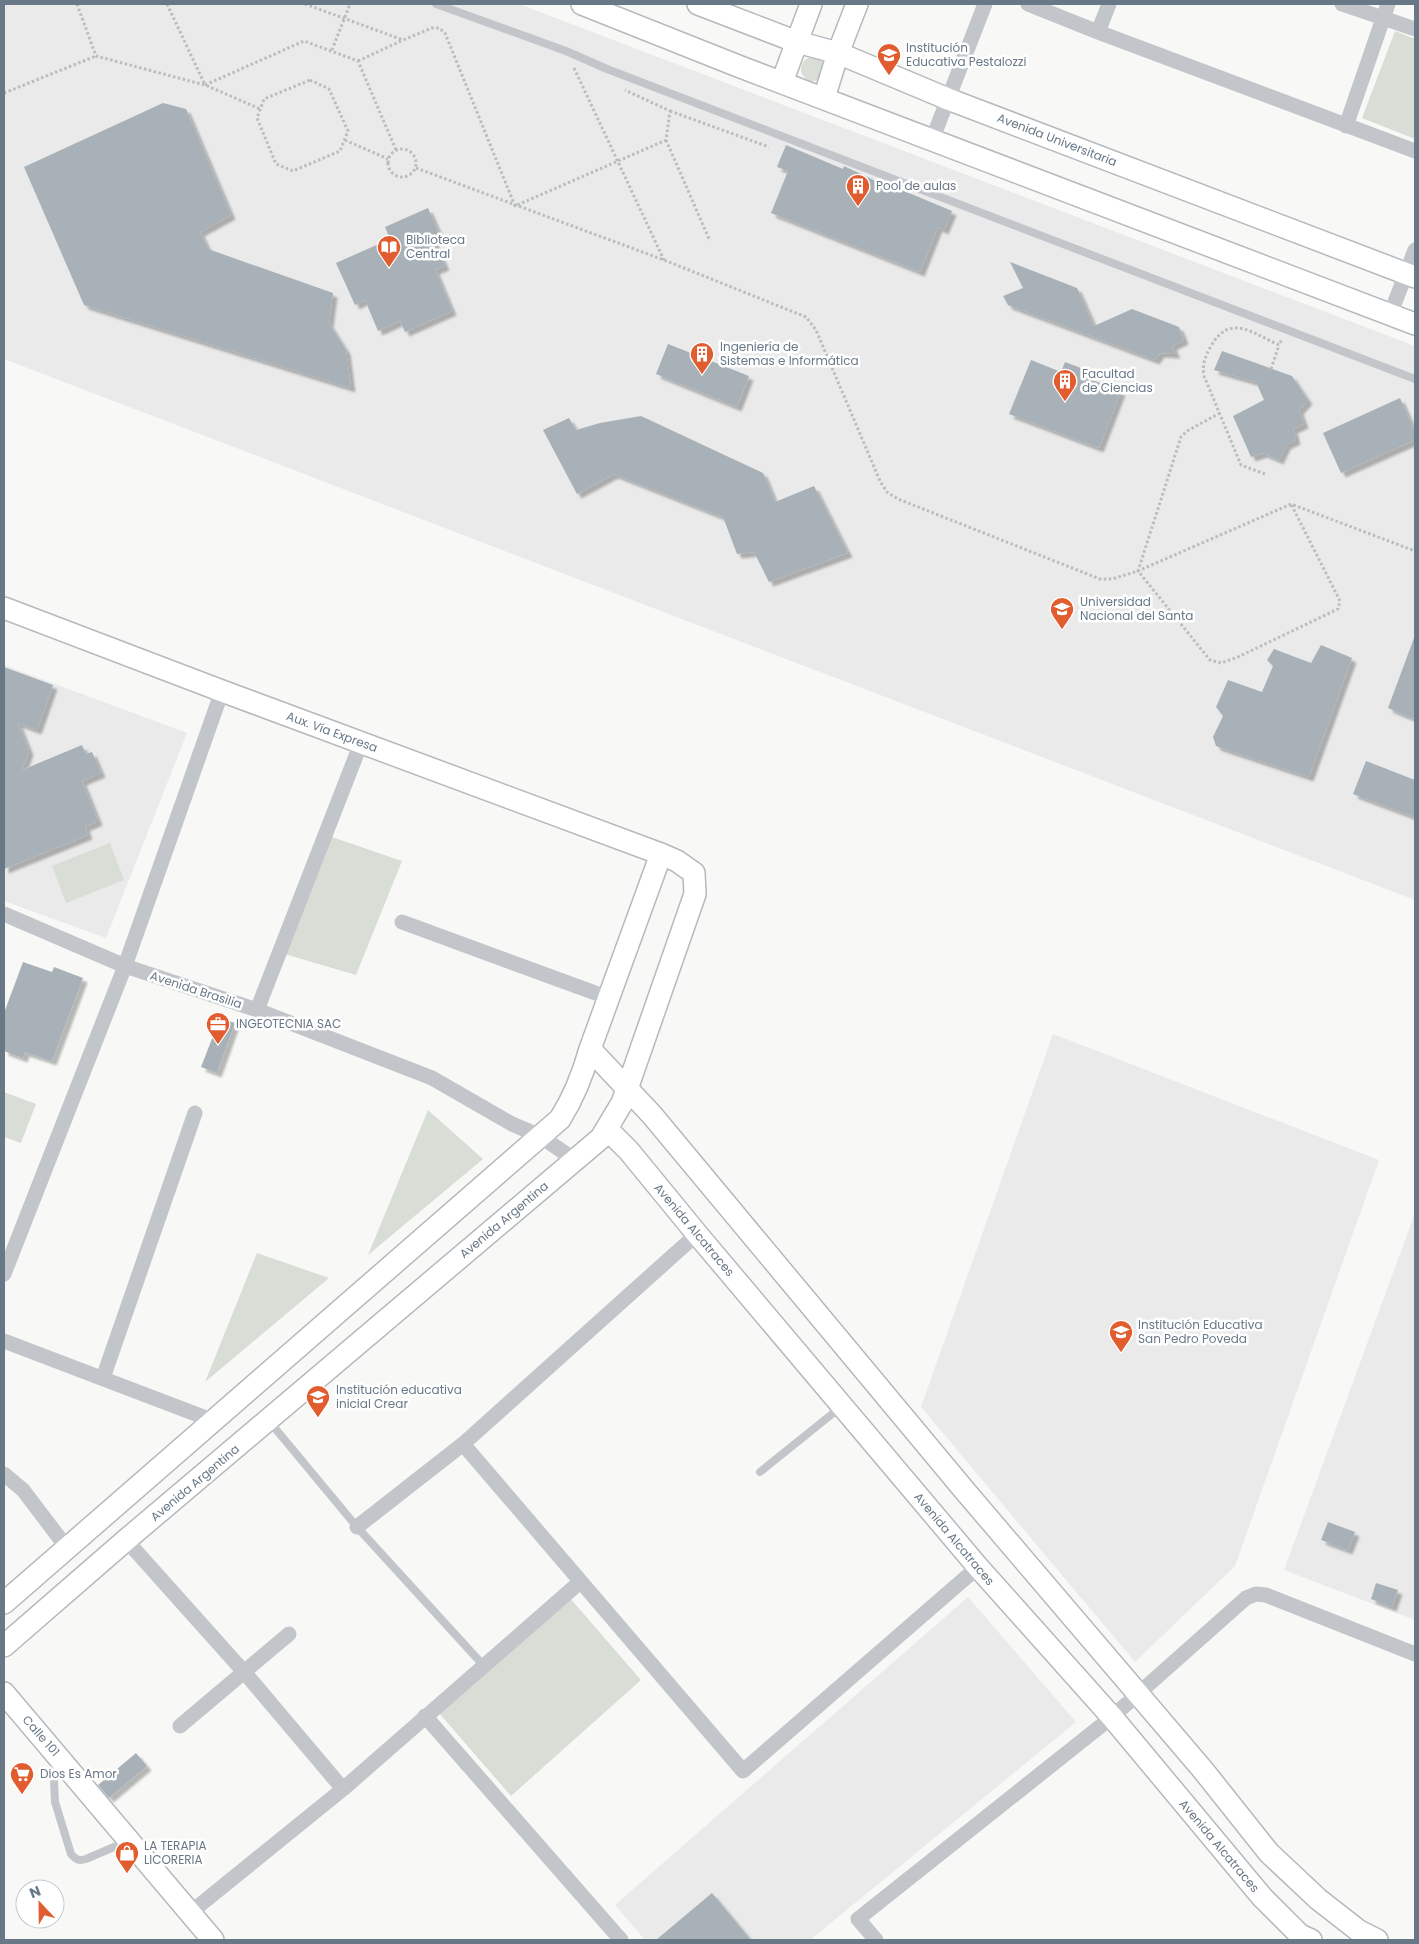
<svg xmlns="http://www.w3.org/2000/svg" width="1419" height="1944" viewBox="0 0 1419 1944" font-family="Poppins,sans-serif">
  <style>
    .built { fill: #e9eae9 }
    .green { fill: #d8ddd5 }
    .building { fill: #a8b1b7; filter: url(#shadow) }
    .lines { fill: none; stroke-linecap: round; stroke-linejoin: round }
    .secondary-casing { stroke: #b4b9be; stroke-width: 24 }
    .path { stroke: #babdc0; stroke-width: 3; stroke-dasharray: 2.5 2.5; stroke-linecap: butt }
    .lane { stroke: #c2c6ca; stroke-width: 8 }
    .street { stroke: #c2c6ca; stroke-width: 15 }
    .secondary { stroke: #fff; stroke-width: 21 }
    .labels { text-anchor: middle; stroke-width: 5; stroke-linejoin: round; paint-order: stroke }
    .poi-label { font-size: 12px; fill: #687887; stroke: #fff; text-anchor: start }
    .street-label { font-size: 12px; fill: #687887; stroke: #fff }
  </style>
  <defs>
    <filter id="shadow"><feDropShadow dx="4.5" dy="4.5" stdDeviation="1" flood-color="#0004"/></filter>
  </defs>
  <rect width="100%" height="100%" fill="#f8f9f6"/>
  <!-- built -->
  <path class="built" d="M4 4H519L1415 346V900L4 359Z
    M4 665 187 733 106 938 4 901Z
    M1053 1034 1379 1160 1235 1566 1135 1662 921 1407Z
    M1415 1213V1620L1284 1570Z
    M968 1597 1076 1722 810 1940H645L615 1905Z"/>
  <!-- green -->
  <path class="green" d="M1395 31 1415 39V139L1362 118Z
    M801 69a12 12 0 1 1 24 0a12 12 0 1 1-24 0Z
    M329 836 402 861 356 975 281 953Z
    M110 843 124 880 66 903 52 866Z
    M4 1092 36 1104 21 1143 4 1137Z
    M428 1110 483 1159 368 1255Z
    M257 1253 329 1278 205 1382Z
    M569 1597 641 1680 511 1796 439 1713Z"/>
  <!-- building -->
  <path class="building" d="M163 103 186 109 231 215 200 232 208 249 333 293 329 323 346 350 351 388 84 305 24 167Z
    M786 145 843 169 844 166 884 185 886 182 889 183 898 187 897 188 952 211 944 230 938 227 920 272 771 213 788 171 777 167Z
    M428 208 440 236 433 239 445 266 435 270 452 311 405 332 400 321 378 331 365 300 355 305 336 263 390 239 385 227Z
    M1010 262 1077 288 1094 326 1132 309 1179 327 1184 340 1172 346 1176 354 1160 353 1155 360 1008 305 1003 296 1023 288Z
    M668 344 749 376 737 407 656 374Z
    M1222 351 1292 376 1308 400 1299 410 1304 424 1293 429 1296 440 1286 445 1279 460 1263 453 1251 457 1233 416 1264 400 1256 382 1214 370Z
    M1031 360 1061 372 1065 362 1089 371 1087 378 1121 391 1099 448 1009 414Z
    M1400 398 1415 432V440L1341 473 1323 433Z
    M641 416 763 473 775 502 814 486 848 553 769 582 754 552 737 554 723 517 614 474 577 494 543 430 569 418 576 430 600 423Z
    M1414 638 1415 639V719L1388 708Z
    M1321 645 1352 658 1309 777 1216 746 1213 737 1223 716 1216 707 1228 680 1262 692 1273 666 1267 660 1274 649 1311 663Z
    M4 667 53 685 37 730 18 723 29 751 22 770 82 745 86 754 92 752 101 773 82 781 98 821 85 827 88 835 4 869Z
    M1366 761 1415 780V817L1353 794Z
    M23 962 52 972 54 967 83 978 52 1061 25 1052 23 1058 4 1051V1013Z
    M220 1018 235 1023 217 1073 201 1067Z
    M1328 1522 1355 1532 1348 1550 1321 1540Z
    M1376 1583 1398 1590 1392 1607 1371 1599Z
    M136 1753 147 1766 109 1798 98 1785Z
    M712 1893 751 1940H656Z"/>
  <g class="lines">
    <!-- secondary casing -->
    <g class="secondary-casing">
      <path id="secondary" d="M582 4 738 66 1415 324
        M698 4 797 42 838 53 948 99 1415 277
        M782 82 811 4
        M824 98 838 53 857 4
        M4 608 222 691 661 854 677 861 694 873 695 894 627 1089 622 1103 601 1138 126 1540 4 1646
        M590 1049 652 1115 965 1491 1203 1770 1269 1853 1318 1899 1359 1931 1377 1940
        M607 1129 629 1151 697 1234 978 1567 1112 1717 1262 1897 1300 1935 1311 1940
        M4 1603 560 1119C574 1097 583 1074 590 1049L661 854
        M4 1693 213 1940"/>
    </g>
    <!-- path -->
    <path class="path" d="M77 4 96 56 205 85 260 109
      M167 4 205 85
      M305 4 403 40 432 28H439L445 33 515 206 666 140 670 111 625 90
      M332 50 350 4
      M358 61 403 40
      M574 68 664 260
      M310 80 329 89 348 131 340 151 293 171 276 164 257 118 264 99Z
      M205 85 304 41 358 61 396 150
      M4 93 96 56
      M670 111 769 147
      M345 140 388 159
      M666 140 710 241
      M388 163a14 14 0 1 1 28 0a14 14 0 1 1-28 0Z
      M416 168 664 260 806 317 816 330 880 481 887 492 898 499 1100 579H1112L1138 571 1291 504 1415 551
      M1271 369 1279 345
      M1220 413 1187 431 1181 437 1138 571 1210 660 1221 663 1238 657 1338 609 1340 601 1291 504
      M1265 474 1241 465 1204 376C1202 364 1205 357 1211 346 1230 313 1252 333 1279 345L1282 339"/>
    <!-- lane -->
    <path class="lane" d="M436 4 566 51 607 69 1415 379
      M269 1421 357 1527 484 1666
      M760 1472 842 1406
      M58 1762 54 1780 55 1802 71 1854C76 1860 79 1861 86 1859L128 1841"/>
    <!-- street -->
    <path class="street" d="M1028 4 1098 32 1415 151
      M1342 4 1415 29
      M1098 32 1109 4
      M1346 126 1388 4
      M932 140 985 4
      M1390 315 1415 250
      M4 914 125 966 257 1010 432 1078 512 1124 540 1136 575 1160
      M402 922 609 998
      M257 1010 361 743
      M4 1274 125 966 222 691
      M4 1341 214 1421
      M103 1378 195 1113
      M463 1444 743 1771 978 1567
      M4 1474 23 1490 67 1548
      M357 1527 463 1444 697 1234
      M126 1540 245 1673 343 1789
      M425 1716 621 1940
      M180 1726 289 1634
      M190 1913 343 1789 580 1582
      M876 1940 858 1919 1112 1717 1246 1598 1256 1594 1266 1595 1415 1654"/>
    <!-- secondary -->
    <use href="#secondary" class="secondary"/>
  </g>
  <!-- icons -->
  <defs>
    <g id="school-pin" transform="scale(1.25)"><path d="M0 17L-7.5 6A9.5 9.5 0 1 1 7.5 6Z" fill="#e15c2e" stroke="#fff"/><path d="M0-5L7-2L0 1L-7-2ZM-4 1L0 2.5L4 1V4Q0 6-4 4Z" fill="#fff"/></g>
    <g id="building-pin" transform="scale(1.25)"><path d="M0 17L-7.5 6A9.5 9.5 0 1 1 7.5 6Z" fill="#e15c2e" stroke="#fff"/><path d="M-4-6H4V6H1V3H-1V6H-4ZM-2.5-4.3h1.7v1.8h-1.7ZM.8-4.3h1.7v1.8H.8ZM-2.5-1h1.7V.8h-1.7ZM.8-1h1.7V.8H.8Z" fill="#fff"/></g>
    <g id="library-pin" transform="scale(1.25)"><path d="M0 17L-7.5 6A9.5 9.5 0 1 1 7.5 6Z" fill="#e15c2e" stroke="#fff"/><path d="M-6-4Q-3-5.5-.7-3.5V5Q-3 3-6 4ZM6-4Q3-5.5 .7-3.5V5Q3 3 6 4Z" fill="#fff"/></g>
    <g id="university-pin" transform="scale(1.25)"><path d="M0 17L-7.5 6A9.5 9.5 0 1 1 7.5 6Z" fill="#e15c2e" stroke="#fff"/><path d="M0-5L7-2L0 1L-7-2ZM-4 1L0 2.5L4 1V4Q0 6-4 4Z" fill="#fff"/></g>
    <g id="office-pin" transform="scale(1.25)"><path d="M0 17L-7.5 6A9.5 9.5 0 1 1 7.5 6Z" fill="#e15c2e" stroke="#fff"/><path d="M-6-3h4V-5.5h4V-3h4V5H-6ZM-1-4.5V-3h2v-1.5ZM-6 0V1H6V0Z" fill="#fff"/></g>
    <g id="supermarket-pin" transform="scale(1.25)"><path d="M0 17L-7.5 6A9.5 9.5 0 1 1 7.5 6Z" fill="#e15c2e" stroke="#fff"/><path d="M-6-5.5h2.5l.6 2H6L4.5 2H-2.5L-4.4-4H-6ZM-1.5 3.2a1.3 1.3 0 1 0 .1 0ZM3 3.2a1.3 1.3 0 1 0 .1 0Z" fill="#fff"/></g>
    <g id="shop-pin" transform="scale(1.25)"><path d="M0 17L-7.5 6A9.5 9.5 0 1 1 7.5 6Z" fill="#e15c2e" stroke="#fff"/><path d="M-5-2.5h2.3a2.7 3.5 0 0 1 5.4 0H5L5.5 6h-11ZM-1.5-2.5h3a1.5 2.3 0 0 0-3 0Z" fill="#fff"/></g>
  </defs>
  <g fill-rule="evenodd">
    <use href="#school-pin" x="889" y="55"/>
    <use href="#building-pin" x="858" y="186"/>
    <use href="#library-pin" x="389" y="247"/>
    <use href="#building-pin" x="702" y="354"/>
    <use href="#building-pin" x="1065" y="381"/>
    <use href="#university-pin" x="1062" y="609"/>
    <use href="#office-pin" x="218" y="1024"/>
    <use href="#school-pin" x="1121" y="1332"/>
    <use href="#school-pin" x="318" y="1397"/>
    <use href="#supermarket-pin" x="22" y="1774"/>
    <use href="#shop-pin" x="127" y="1853"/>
  </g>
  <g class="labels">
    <!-- poi labels -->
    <g class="poi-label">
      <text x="906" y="52">Institución<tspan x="906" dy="14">Educativa Pestalozzi</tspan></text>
      <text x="876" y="190">Pool de aulas</text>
      <text x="406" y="244">Biblioteca<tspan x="406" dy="14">Central</tspan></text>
      <text x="720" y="351">Ingeniería de<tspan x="720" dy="14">Sistemas e Informática</tspan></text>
      <text x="1082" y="378">Facultad<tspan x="1082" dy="14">de Ciencias</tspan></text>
      <text x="1080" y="606">Universidad<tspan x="1080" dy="14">Nacional del Santa</tspan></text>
      <text x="236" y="1028">INGEOTECNIA SAC</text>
      <text x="1138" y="1329">Institución Educativa<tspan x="1138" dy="14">San Pedro Poveda</tspan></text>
      <text x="336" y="1394">Institución educativa<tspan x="336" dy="14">inicial Crear</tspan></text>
      <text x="40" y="1778">Dios Es Amor</text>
      <text x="144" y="1850">LA TERAPIA<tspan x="144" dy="14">LICORERIA</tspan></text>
    </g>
    <!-- street labels -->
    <g class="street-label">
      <text transform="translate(1057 140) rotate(21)" y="4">Avenida Universitaria</text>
      <text transform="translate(332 732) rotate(20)" y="4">Aux. Vía Expresa</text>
      <text transform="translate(196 990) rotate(18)" y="4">Avenida Brasilia</text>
      <text transform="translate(504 1220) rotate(-40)" y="4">Avenida Argentina</text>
      <text transform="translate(694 1230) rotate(50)" y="4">Avenida Alcatraces</text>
      <text transform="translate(195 1483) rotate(-40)" y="4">Avenida Argentina</text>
      <text transform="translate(954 1539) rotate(50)" y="4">Avenida Alcatraces</text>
      <text transform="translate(41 1736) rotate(49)" y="4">Calle 101</text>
      <text transform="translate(1219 1846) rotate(50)" y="4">Avenida Alcatraces</text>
    </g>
  </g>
  <!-- border -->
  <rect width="1419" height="1944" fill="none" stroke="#687887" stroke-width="10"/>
  <!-- north arrow -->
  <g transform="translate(40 1904) rotate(338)"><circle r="24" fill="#ffffff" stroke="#c3c9cf"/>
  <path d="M0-4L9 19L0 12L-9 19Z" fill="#e15c2e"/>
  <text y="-8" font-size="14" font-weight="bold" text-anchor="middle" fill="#687887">N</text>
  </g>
</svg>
